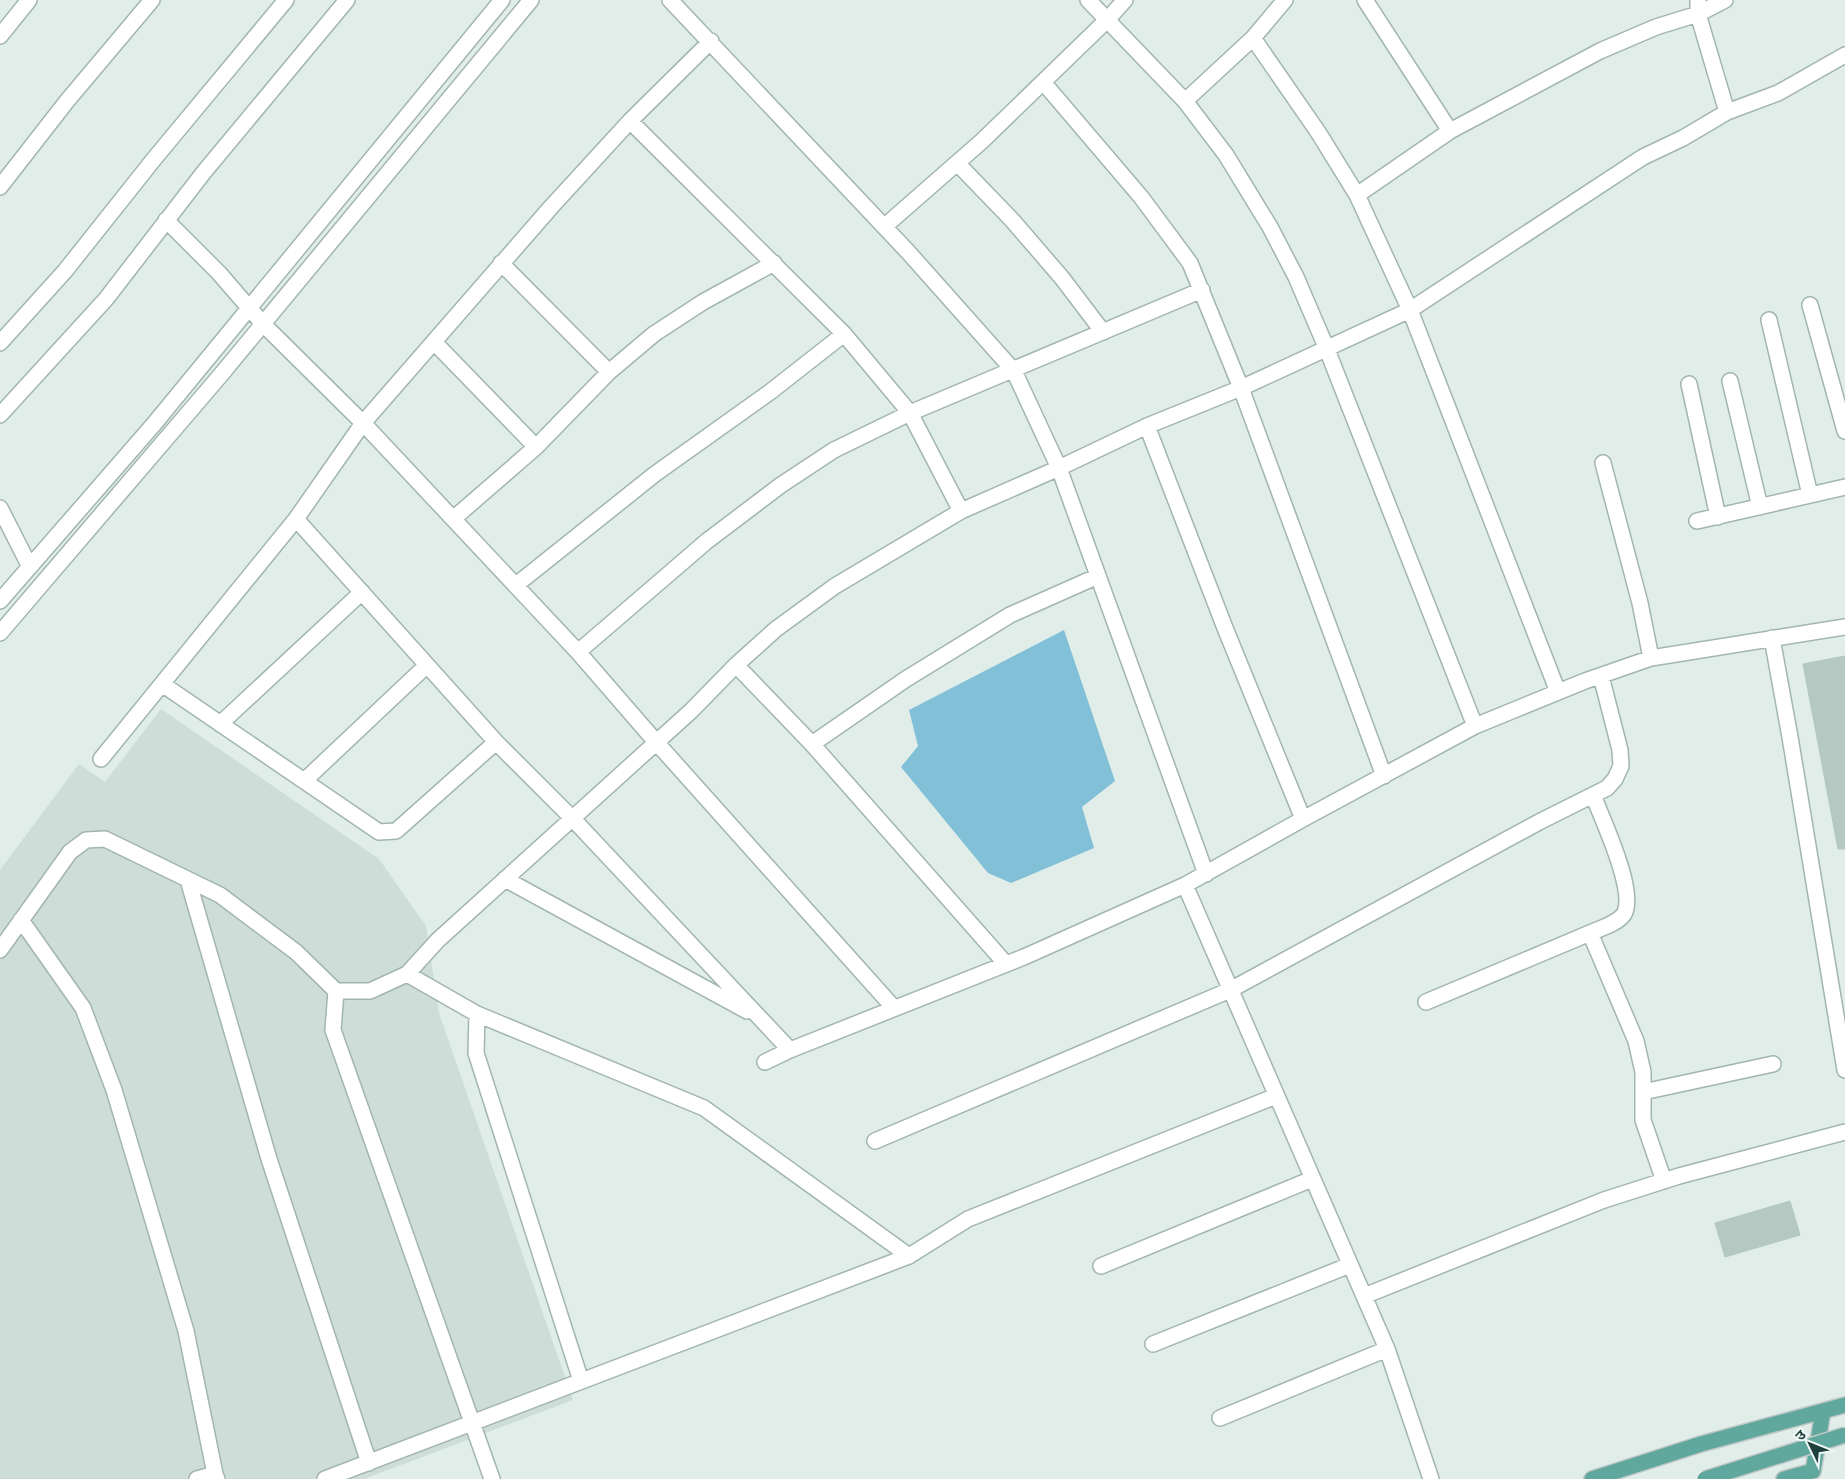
<svg xmlns="http://www.w3.org/2000/svg" width="1845" height="1479" viewBox="0 0 1845 1479" font-family="'DejaVu Sans','Noto Sans Devanagari',sans-serif">
  <style>
    .built { fill: #ceddd8 }
    .water { fill: #82c0d8 }
    .building { fill: #b5c8c2; stroke: #b2c7c1 }
    .lines { fill: none; stroke-linecap: round; stroke-linejoin: round }
    .minor-casing { stroke: #a2b5b1; stroke-width: 18 }
    .major-casing { stroke: #c0c9c8; stroke-width: 18 }
    .minor { stroke: #fff; stroke-width: 15 }
    .major { stroke: #60a79d; stroke-width: 15 }
    .major-bridge-casing { stroke: #c0c9c8; stroke-width: 18; stroke-linecap: butt }
    .major-bridge { stroke: #60a79d; stroke-width: 15 }
  </style>
  <rect width="100%" height="100%" fill="#e0ede9"/>
  <!-- built -->
  <path class="built" d="M161 709 379 859 426 926 439 1013 573 1400 364 1479H0V870L79 764 105 782Z"/>
  <!-- water -->
  <path class="water" d="M1064 630 1115 781 1082 807 1094 848 1011 883 988 873 901 767 918 746 909 710Z"/>
  <!-- building -->
  <path class="building" d="M1845 656V849H1838L1803 664Z
    M1790 1201 1800 1235 1725 1257 1715 1223Z"/>
  <g class="lines">
    <!-- minor casing -->
    <g class="minor-casing">
      <path id="minor" d="M670 0 909 253 1014 371 1059 468 1206 874
        M1088 0 1185 101 1226 155 1270 227 1296 277 1326 347 1475 726
        M1365 0 1450 131
        M1698 0V14L1727 112
        M0 36 29 0
        M1253 38 1318 132 1357 195 1410 310 1558 692
        M1043 82 1141 197 1190 263 1241 388 1384 776
        M1185 101 1253 38 1285 0
        M630 121 844 334 910 413 961 511
        M957 163 1012 220 1062 278 1103 332
        M0 187 67 101 152 0
        M1357 195 1450 131 1600 51 1656 27 1698 14 1725 0
        M166 220 219 273 263 324 363 423 578 652 656 742 894 1008
        M885 226 982 141 1107 20 1125 0
        M501 263 609 372
        M1810 305 1845 431
        M1769 320 1810 495
        M434 342 536 447
        M0 343 65 271 154 159 286 0
        M1730 381 1760 507
        M1689 384 1718 517
        M0 415 106 299 204 172 347 0
        M1147 426 1225 628 1303 819
        M1603 463 1640 603 1651 658
        M0 508 30 567
        M296 519 496 742 572 818 790 1050
        M453 519 536 447 609 372 654 334 703 302 774 263
        M1697 521 1845 487
        M516 585 655 474 770 392 844 334
        M0 601 154 424 502 0
        M0 633 219 377 531 0
        M1772 638 1790 737 1845 1070
        M578 652 707 541 781 485 834 450 910 413 1202 290
        M736 665 812 744 1006 964
        M162 684 379 832 396 831 496 742
        M220 724 362 592
        M812 744 906 679 1010 615 1098 576
        M101 759 296 519 363 423 552 206 630 121 711 41
        M304 781 427 665
        M505 879 747 1011
        M188 880 269 1159 369 1463
        M1185 885 1387 1349 1431 1479
        M21 920 83 1008 114 1090 186 1331 215 1474
        M1590 933 1636 1041 1643 1072V1120L1664 1181
        M0 950 70 852 86 840 105 839 220 895 296 952 336 991H370L407 974 438 940 691 711 736 665 776 629 835 586 961 511 1059 468 1147 426 1241 388 1410 310 1643 157 1683 138 1727 112 1778 93 1845 55
        M407 974 477 1014 704 1108 909 1256
        M336 991 333 1030 492 1479
        M1426 1002 1590 933C1601 928 1617 924 1624 914 1637 892 1602 819 1593 795
        M477 1014 476 1053 581 1381
        M765 1062 790 1050 1024 957 1185 885 1303 819 1475 726 1585 681 1651 658 1845 627
        M1643 1092 1773 1064
        M875 1141 1230 990 1539 822 1607 788 1615 779 1621 766 1620 750 1601 676
        M1101 1266 1312 1179
        M1364 1296 1604 1200 1679 1176 1845 1132
        M1153 1344 1350 1265
        M1220 1418 1387 1349
        M197 1479 215 1474 217 1479
        M325 1479 909 1256 968 1219 1276 1096"/>
    </g>
    <!-- major casing -->
    <g class="major-casing">
      <path id="major" d="M1592 1479 1701 1444 1845 1405
        M1784 1479 1813 1471 1823 1411"/>
    </g>
    <!-- minor -->
    <use href="#minor" class="minor"/>
    <!-- major -->
    <use href="#major" class="major"/>
    <!-- major-bridge casing -->
    <g class="major-bridge-casing">
      <path id="major-bridge" d="M1705 1479 1845 1435"/>
    </g>
    <!-- major-bridge -->
    <use href="#major-bridge" class="major-bridge"/>
  </g>
  <!-- north arrow -->
  <g transform="translate(1810 1444) rotate(313)" stroke="#f1f9f6" stroke-width="4" paint-order="stroke">
  <path d="M0-4L9 19L0 12L-9 19Z" fill="#1f3f3a"/>
  <text y="-8" font-size="14" font-weight="bold" text-anchor="middle" fill="#1f3f3a">उ</text>
  </g>
</svg>
